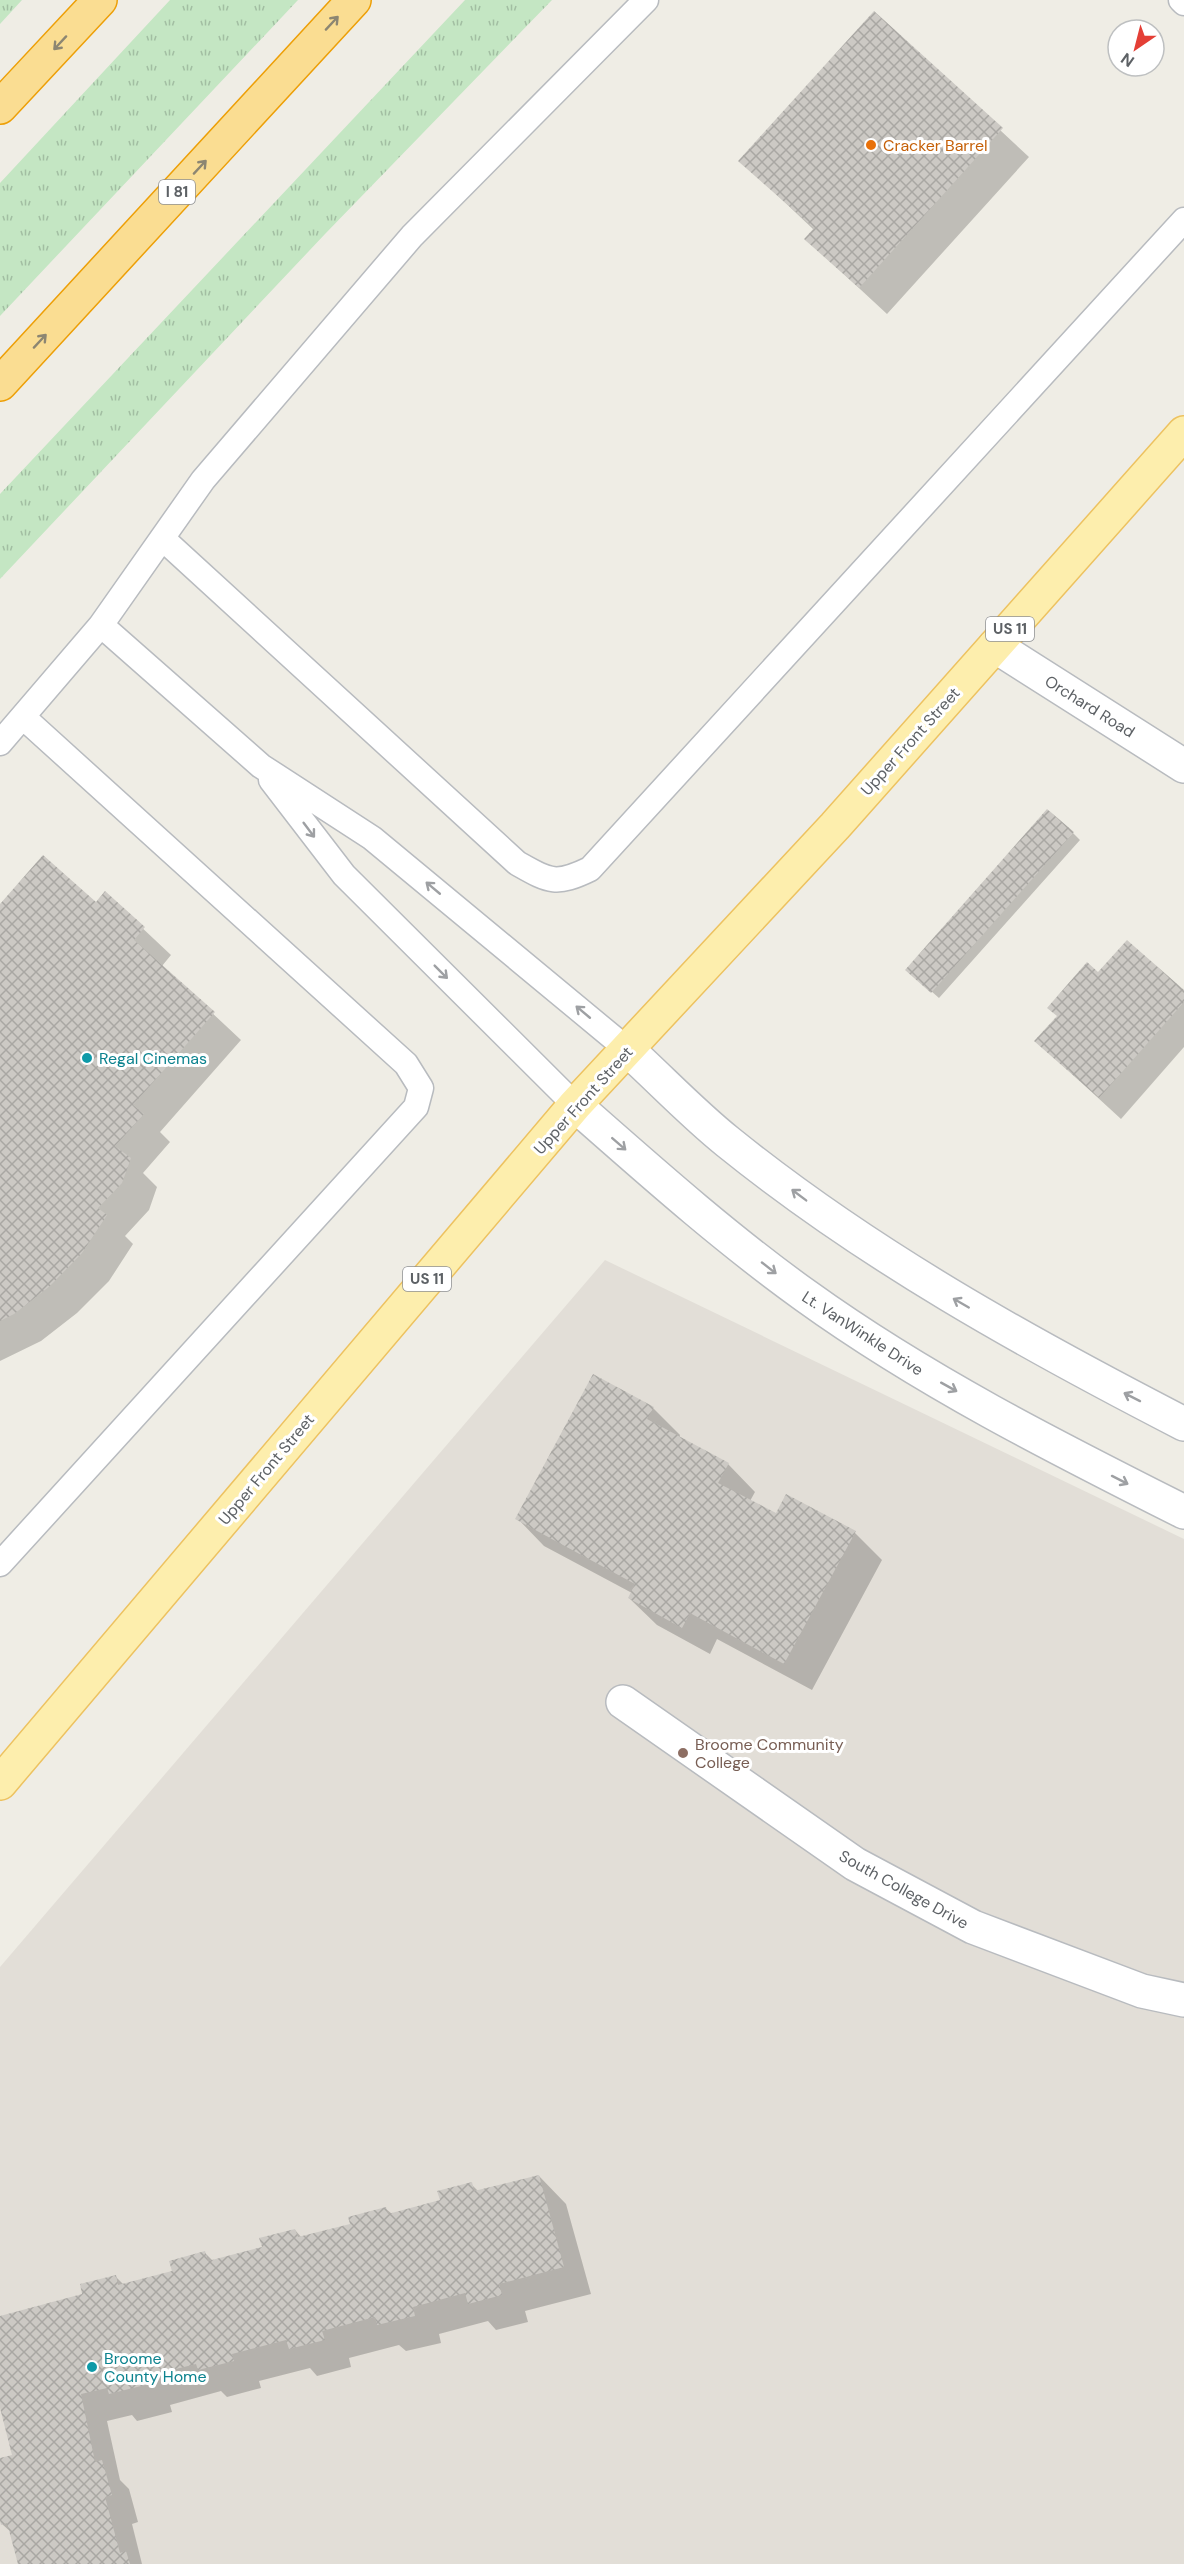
<svg xmlns="http://www.w3.org/2000/svg" width="1184" height="2564" viewBox="0 0 1184 2564" font-family="'DM Sans',sans-serif">
  <style>
    .education { fill: #e2ded7 }
    .grass { fill: url(#grass-tufts) }
    .shadow { fill: #0003 }
    .building { fill: url(#building-cross-hatch) }
    .lines { fill: none; stroke-linecap: round; stroke-linejoin: round }
    .service-casing { stroke: #b8bbbf; stroke-width: 27 }
    .minor-casing { stroke: #b8bbbf; stroke-width: 36 }
    .tertiary-casing { stroke: #b8bbbf; stroke-width: 36 }
    .primary-casing { stroke: #edc260; stroke-width: 36 }
    .motorway-casing { stroke: #ed9f07; stroke-width: 36 }
    .service { stroke: #fff; stroke-width: 24 }
    .minor { stroke: #fff; stroke-width: 33 }
    .tertiary { stroke: #fff; stroke-width: 33 }
    .primary { stroke: #fdeead; stroke-width: 33 }
    .motorway { stroke: #fadd92; stroke-width: 33 }
    .oneway { stroke: #8c8672 }
    .oneway2 { stroke: #9ea0a3 }
    .food-dot { fill: #e8710a; stroke: #fff; stroke-width: 2 }
    .culture-dot { fill: #0f9aa8; stroke: #fff; stroke-width: 2 }
    .education-dot { fill: #8d6e63; stroke: #fff; stroke-width: 2 }
    .labels { text-anchor: middle; stroke-width: 6; stroke-linejoin: round; paint-order: stroke }
    .shield { fill: #fff; stroke: #8e9093; stroke-width: 1.5 }
    .shield-label { font-size: 15px; font-weight: bold; fill: #5d6165 }
    .food-label { font-size: 16px; fill: #c56008; stroke: #fff; text-anchor: start }
    .street-label { font-size: 16px; fill: #5d6165; stroke: #fff }
    .culture-label { font-size: 16px; fill: #0d838f; stroke: #fff; text-anchor: start }
    .education-label { font-size: 16px; fill: #785e54; stroke: #fff; text-anchor: start }
  </style>
  <defs>
    <pattern id="grass-tufts" width="24" height="20" patternUnits="userSpaceOnUse" patternTransform="scale(1.5)"><rect width="24" height="20" fill="#c4e6c3"/><path d="M3 7l-1-3M5 7V3M7 7l1-3M15 17l-1-3M17 17v-4M19 17l1-3" fill="none" stroke="#a2bea2"/></pattern>
    <pattern id="building-cross-hatch" width="8" height="8" patternUnits="userSpaceOnUse" patternTransform="scale(1.5)"><rect width="8" height="8" fill="#ccc9c4"/><path d="M0 0l8 8M0 8l8-8" fill="none" stroke="#a9a7a3"/></pattern>
  </defs>
  <rect width="100%" height="100%" fill="#efede5"/>
  <!-- education -->
  <path class="education" d="M605 1260 1184 1539V2564H0V1967Z"/>
  <!-- grass -->
  <path class="grass" d="M0 0H22L0 24Z
    M170 0H298L0 316V183Z
    M465 0H552L325 234 0 579V494Z"/>
  <!-- shadow -->
  <path class="shadow" d="M874 13 1029 157 887 314 806 239 814 230 741 161Z
    M1073 833 1080 840 939 998 914 976Z
    M105 893 171 955 162 966 241 1040 160 1132 170 1142 143 1173 157 1187 149 1210 125 1236 133 1244 109 1281 77 1313 41 1341 0 1361V906L96 904Z
    M1098 975 1184 992V1047L1121 1119 1036 1041Z
    M653 1408 680 1435 679 1438 728 1464 755 1492 750 1501 776 1515 855 1533 882 1560 812 1690 717 1639 710 1654 657 1625 629 1598 632 1593 544 1546 517 1518Z
    M539 2176 566 2204 591 2294 525 2311 528 2322 496 2330 488 2321 439 2334 441 2343 406 2351 399 2345 349 2358 351 2367 317 2376 310 2368 259 2381 261 2388 227 2397 221 2391 170 2405 172 2412 137 2421 132 2415 107 2421 120 2480 129 2489 138 2522 132 2524 142 2564H20L12 2533 2 2524 0 2515V2460L14 2456 0 2404V2317L84 2295 116 2277 124 2285 174 2272 205 2253 213 2261 263 2248 295 2230 302 2238 352 2225 385 2208 392 2214 442 2201 471 2184 479 2192Z"/>
  <!-- building -->
  <path class="building" d="M874 11 1003 128 859 288 804 239 814 228 738 161Z
    M1047 809 1074 832 931 993 905 970Z
    M43 855 96 902 105 891 145 927 134 940 215 1012 133 1105 144 1114 115 1146 131 1158 122 1183 98 1208 107 1215 82 1253 50 1286 14 1314 0 1321V904Z
    M1127 940 1184 990V1002L1099 1098 1034 1041 1057 1016 1047 1008 1087 962 1098 972Z
    M593 1374 654 1407 647 1419 729 1463 718 1483 776 1513 786 1494 856 1531 784 1664 690 1613 682 1628 628 1598 635 1584 515 1519Z
    M539 2175 564 2267 499 2284 502 2295 468 2304 465 2293 413 2307 415 2316 377 2325 375 2317 322 2331 325 2340 289 2349 286 2340 232 2354 234 2361 198 2370 196 2364 144 2377 145 2385 109 2394 107 2388 81 2394 95 2462 102 2460 112 2495 105 2497 120 2553 126 2551 130 2564H18L7 2523 1 2525 0 2521V2458L12 2455 0 2408V2316L82 2294 80 2284 116 2275 118 2285 172 2271 169 2261 205 2251 208 2261 262 2247 259 2238 295 2229 298 2237 350 2224 348 2217 386 2207 388 2214 440 2200 437 2191 472 2182 474 2191Z"/>
  <g class="lines">
    <!-- service casing -->
    <g class="service-casing">
      <path id="service" d="M1181 0 1184 3
        M162 538 517 863C549 881 555 886 590 869L1184 220
        M0 743 101 625
        M271 780 344 875 575 1105
        M628 1050 372 838 261 766 101 625 203 480 412 236 646 0
        M0 1564 416 1107 421 1088 406 1064 23 717"/>
    </g>
    <!-- minor casing -->
    <g class="minor-casing">
      <path id="minor" d="M995 646 1184 766
        M623 1702 855 1864 973 1927 1142 1991 1184 2000"/>
    </g>
    <!-- tertiary casing -->
    <g class="tertiary-casing">
      <path id="tertiary" d="M628 1050C661 1080 693 1114 728 1142 868 1255 1025 1342 1184 1424
        M575 1105C650 1171 725 1238 806 1296 924 1381 1055 1447 1184 1512"/>
    </g>
    <!-- primary casing -->
    <g class="primary-casing">
      <path id="primary" d="M0 1783 575 1105 835 826 1184 433"/>
    </g>
    <!-- motorway casing -->
    <g class="motorway-casing">
      <path id="motorway" d="M0 107 100 0
        M0 384 354 0"/>
    </g>
    <!-- service -->
    <use href="#service" class="service"/>
    <!-- minor -->
    <use href="#minor" class="minor"/>
    <!-- tertiary -->
    <use href="#tertiary" class="tertiary"/>
    <!-- primary -->
    <use href="#primary" class="primary"/>
    <!-- motorway -->
    <use href="#motorway" class="motorway"/>
  </g>
  <!-- one-way arrows -->
  <defs><path id="oneway-shaft" d="M-6 0H5M1.5-3L5.5 0L1.5 3" fill="none" stroke-width="1.6" stroke-linecap="round" stroke-linejoin="round" transform="scale(1.5)"/></defs>
  <g class="oneway">
    <use href="#oneway-shaft" transform="translate(332 23) rotate(-47)"/>
    <use href="#oneway-shaft" transform="translate(60 43) rotate(133)"/>
    <use href="#oneway-shaft" transform="translate(200 167) rotate(-47)"/>
    <use href="#oneway-shaft" transform="translate(40 341) rotate(-47)"/>
  </g>
  <g class="oneway2">
    <use href="#oneway-shaft" transform="translate(309 830) rotate(53)"/>
    <use href="#oneway-shaft" transform="translate(433 888) rotate(-140)"/>
    <use href="#oneway-shaft" transform="translate(441 972) rotate(45)"/>
    <use href="#oneway-shaft" transform="translate(583 1012) rotate(-140)"/>
    <use href="#oneway-shaft" transform="translate(619 1144) rotate(41)"/>
    <use href="#oneway-shaft" transform="translate(799 1195) rotate(-143)"/>
    <use href="#oneway-shaft" transform="translate(769 1268) rotate(38)"/>
    <use href="#oneway-shaft" transform="translate(961 1303) rotate(-150)"/>
    <use href="#oneway-shaft" transform="translate(949 1387) rotate(29)"/>
    <use href="#oneway-shaft" transform="translate(1132 1397) rotate(-153)"/>
    <use href="#oneway-shaft" transform="translate(1120 1480) rotate(27)"/>
  </g>
  <!-- markers -->
  <circle class="food-dot" cx="871" cy="145" r="6"/>
  <g class="culture-dot">
    <circle cx="87" cy="1058" r="6"/>
    <circle cx="92" cy="2367" r="6"/>
  </g>
  <circle class="education-dot" cx="683" cy="1753" r="6"/>
  <g class="labels">
    <!-- shield labels -->
    <g class="shield">
      <rect x="159" y="180" width="36" height="24" rx="4.5"/>
      <rect x="986" y="617" width="48" height="24" rx="4.5"/>
      <rect x="403" y="1267" width="48" height="24" rx="4.5"/>
    </g>
    <g class="shield-label">
      <text x="177" y="197">I 81</text>
      <text x="1010" y="634">US 11</text>
      <text x="427" y="1284">US 11</text>
    </g>
    <!-- food labels -->
    <g class="food-label">
      <text x="883" y="151">Cracker Barrel</text>
    </g>
    <!-- street labels -->
    <g class="street-label">
      <text transform="translate(1090 706) rotate(32)" y="6">Orchard Road</text>
      <text transform="translate(910 741) rotate(-48)" y="6">Upper Front Street</text>
      <text transform="translate(583 1100) rotate(-48)" y="6">Upper Front Street</text>
      <text transform="translate(863 1333) rotate(33)" y="6">Lt. VanWinkle Drive</text>
      <text transform="translate(266 1469) rotate(-50)" y="6">Upper Front Street</text>
      <text transform="translate(904 1889) rotate(29)" y="6">South College Drive</text>
    </g>
    <!-- culture labels -->
    <g class="culture-label">
      <text x="99" y="1064">Regal Cinemas</text>
      <text x="104" y="2364">Broome<tspan x="104" dy="18">County Home</tspan></text>
    </g>
    <!-- education labels -->
    <g class="education-label">
      <text x="695" y="1750">Broome Community<tspan x="695" dy="18">College</tspan></text>
    </g>
  </g>
  <!-- north arrow -->
  <g transform="translate(1136 48) rotate(215)"><circle r="28" fill="#ffffff" stroke="#bec0c1" stroke-width="1.5"/>
  <path d="M0-4.5L10 22L0 15L-10 22Z" fill="#e43f36"/>
  <text y="-9" font-size="16" font-weight="bold" text-anchor="middle" fill="#5d6165">N</text>
  </g>
</svg>
